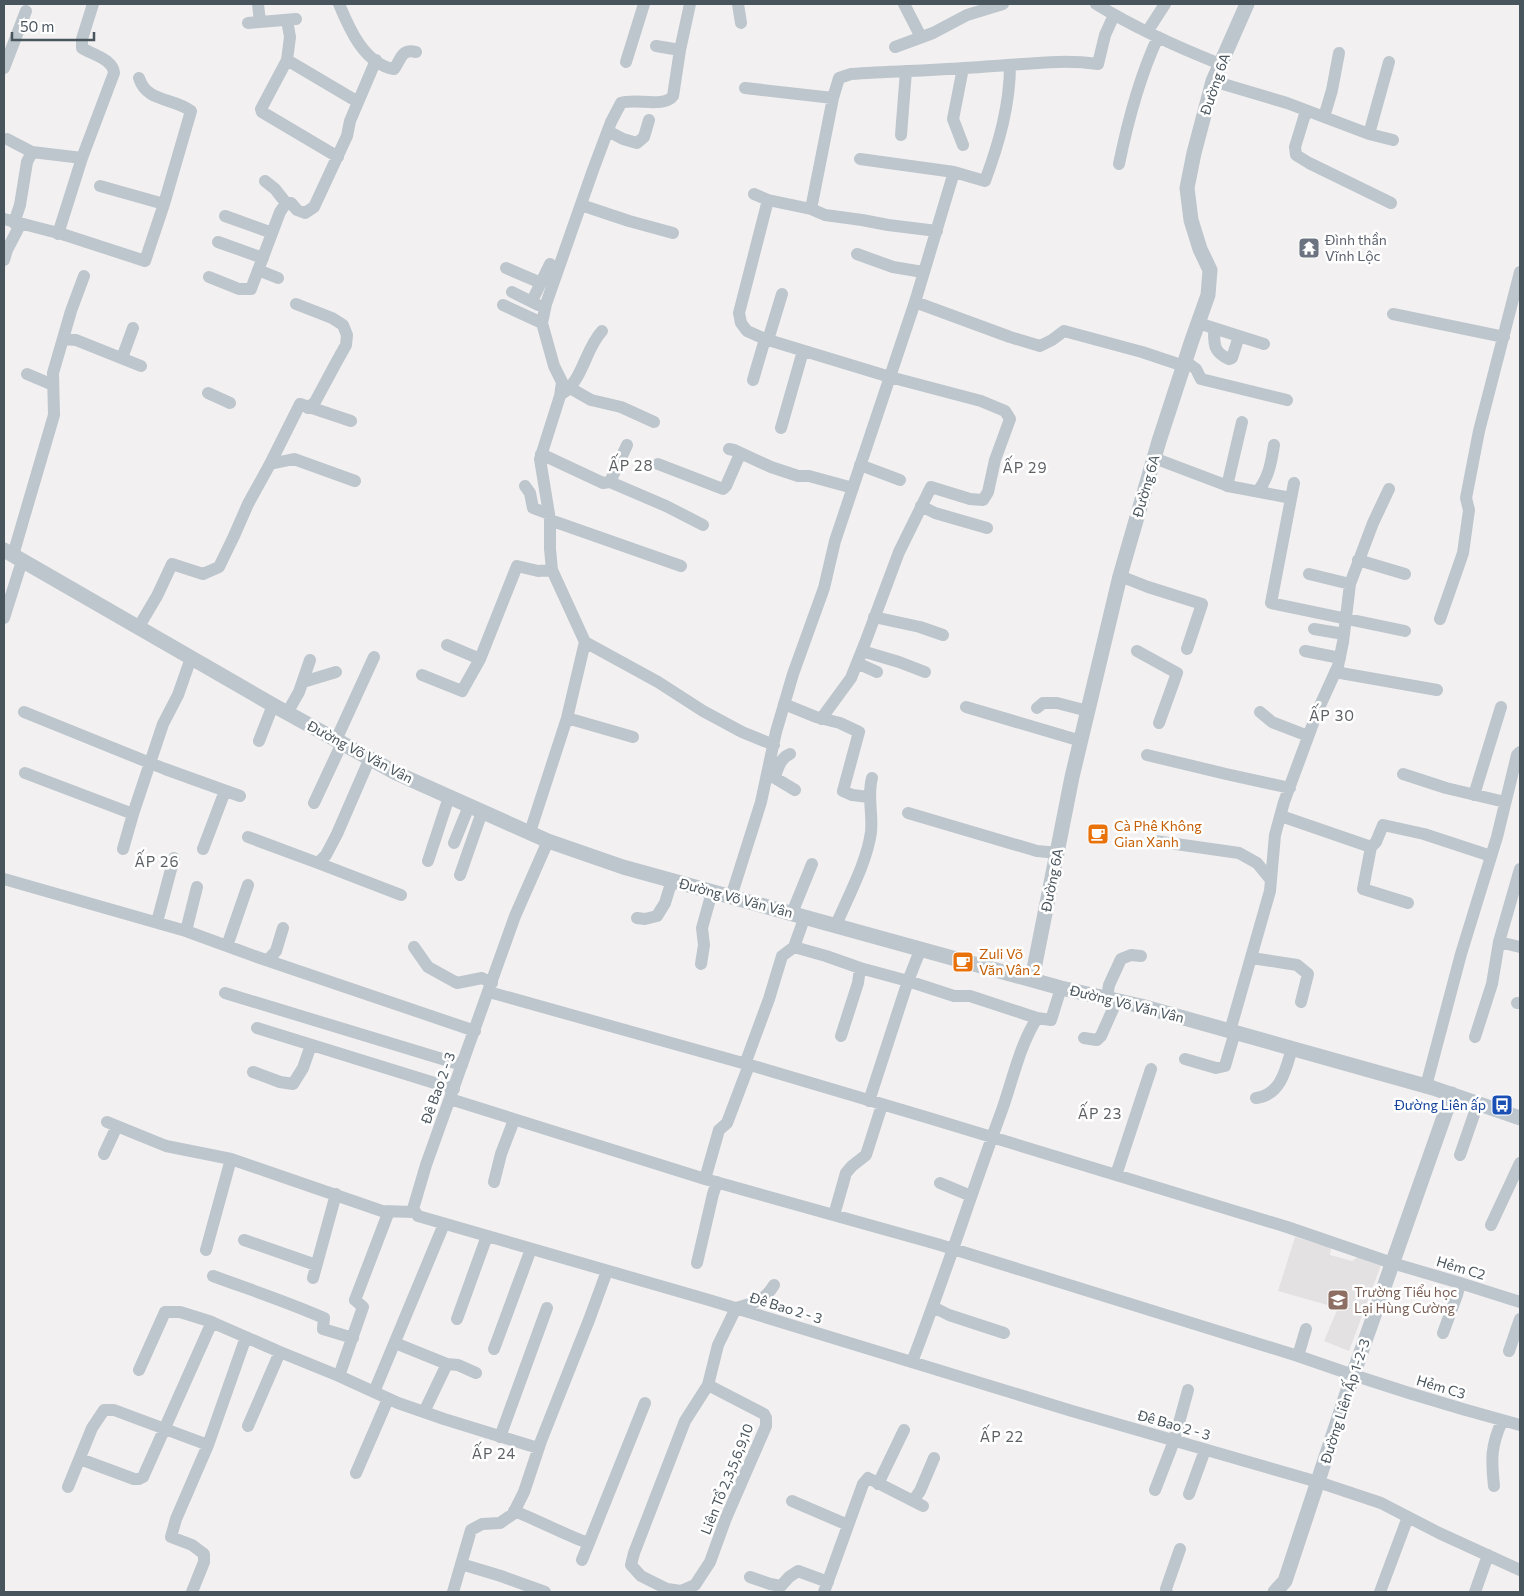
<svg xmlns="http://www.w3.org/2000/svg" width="1524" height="1596" viewBox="0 0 1524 1596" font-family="Commissioner,sans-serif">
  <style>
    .education { fill: #e4e1e2 }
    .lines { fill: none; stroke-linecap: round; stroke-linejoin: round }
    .minor { stroke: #bdc6cc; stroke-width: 12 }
    .tertiary { stroke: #bdc6cc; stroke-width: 15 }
    .labels { text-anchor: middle; stroke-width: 5; stroke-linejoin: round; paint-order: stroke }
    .street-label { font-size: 14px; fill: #49555d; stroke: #fff }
    .worship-label { font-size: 14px; fill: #5b616d; stroke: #fff; text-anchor: start }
    .food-label { font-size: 14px; fill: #c56008; stroke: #fff; text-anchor: start }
    .transit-label { font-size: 14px; fill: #164399; stroke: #fff; text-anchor: end }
    .education-label { font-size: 14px; fill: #785e54; stroke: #fff; text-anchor: start }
    .neighbourhood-label { font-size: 15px; letter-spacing: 1px; fill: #5d6165; stroke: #fff }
  </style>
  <rect width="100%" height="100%" fill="#f3f0f1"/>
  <!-- education -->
  <path class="education" d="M1295 1237 1331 1248 1330 1255 1352 1261 1358 1257 1381 1265 1349 1351 1324 1341 1338 1308 1278 1291Z"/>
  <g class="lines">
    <!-- minor -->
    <path class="minor" d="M258 4 260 22
      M339 4C349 28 364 64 394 69 401 60 401 48 416 52
      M738 4 741 23
      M904 4 921 37
      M1096 4C1135 28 1177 47 1220 64
      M287 20 290 37 287 60 261 109 262 112 338 157
      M248 23 296 19
      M1147 32 1165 4
      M656 46 680 50
      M895 47 933 33 967 15 1003 4
      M287 60 358 102
      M626 62 644 4
      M4 68 26 11
      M963 68 953 119 963 145
      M139 78C147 103 173 97 191 111L164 204
      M1213 81 1287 103 1369 134 1393 140
      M745 88 833 98
      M1306 111 1295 147 1296 155 1309 163 1391 203
      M1324 117 1332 90 1339 53
      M608 131 623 139 637 143 644 137 649 120
      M1369 134 1389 62
      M901 135 906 71
      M7 139 32 152 82 158
      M860 159 954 172
      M1119 164C1128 120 1139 78 1158 37
      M265 181 275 189 286 203H291L297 210 305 213 314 207 347 136 350 121 376 60
      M754 194 768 200 811 209 825 215 862 220 888 225 937 231
      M768 200 739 313 741 323 747 331 765 339 890 377 981 401 1005 411 1010 419 995 460 988 492 983 500 970 499 931 487 899 552 865 643 851 678 821 719
      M581 205 629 221 673 233
      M811 209 833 98 839 78 851 74C899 71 946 70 994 66 1029 64 1062 59 1098 64L1105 35 1114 15
      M225 216 272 233
      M4 219 62 234 145 261 164 204 100 186
      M14 223 20 205 27 162 32 152
      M58 234 82 158 114 73C113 59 91 54 82 48V39L93 4
      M218 242 263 258
      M857 254 893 267 923 272
      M4 260 7 250 20 225
      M506 268 541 283
      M258 270 278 278
      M209 277 239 289H251L280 212 286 203
      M512 292 538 305
      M532 301 550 264
      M915 302 1010 337 1040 346 1052 340 1064 331 1142 352 1184 366
      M296 304 332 318 343 325 347 335 346 345 337 361 315 402 308 408
      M503 305 542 323
      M1393 314 1504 337
      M1198 323 1264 344
      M1214 328C1214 344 1213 352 1229 359L1232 358 1239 336
      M64 339 76 340 141 366
      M768 340 782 294
      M122 358 133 328
      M1185 361 1196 369 1201 379 1287 400
      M27 374 53 385
      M753 380 765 339
      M570 388 591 400 621 407 654 422
      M208 393 230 403
      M563 393C584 378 585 349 602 331
      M781 428 803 351
      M729 449 734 450 771 467 798 476H809L853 488
      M541 454 603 483 610 482 666 506 703 525
      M1154 458 1228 486 1291 498
      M270 464 300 404 351 421
      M658 464 723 489 726 486 740 454
      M860 465 900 480
      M610 482 627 445
      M1294 483 1271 603 1405 631
      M525 486 530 493 533 508 549 514
      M1227 486 1242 422
      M1258 491C1269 477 1271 463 1274 445
      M921 506 935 513 987 528
      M550 520 681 566
      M13 555 54 415 53 373 71 311 84 276
      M1358 560 1405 574
      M1309 574 1350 584
      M1120 576 1148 587 1202 604 1187 649
      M874 617 920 627 943 635
      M4 618 22 561
      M1440 619 1463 553 1469 510 1466 498 1472 467 1479 431 1520 272
      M138 628 157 596 172 564 203 574 219 567 234 536 248 504 270 464 294 459 355 481
      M1314 629 1344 634
      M585 642 658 682 703 711 742 732 774 745
      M447 645 480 659
      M862 651 899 662 925 672
      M1137 651 1177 673 1159 723
      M1305 651 1340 658
      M857 663 877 672
      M1335 672 1437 690
      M422 675 462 691 480 659 517 566 538 571 552 570
      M303 682 336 672
      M784 704 816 717 840 723 859 732 843 791 852 795 869 797
      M966 707 1081 741
      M1037 708 1043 703H1057L1088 711
      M24 712 165 769 240 796
      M1260 712 1272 722 1308 736
      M287 713 299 692 310 660
      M567 718 633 737
      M336 740 374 657
      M259 741 273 705
      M1147 755 1226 774 1290 788
      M25 773 133 814 163 724 178 695 191 658
      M1403 774 1446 788 1505 802
      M767 776 775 778 795 790
      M775 778C777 769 780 758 790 754
      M1474 795 1501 707
      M314 803 342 743
      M908 813 1037 851 1058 853
      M1281 816 1371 847
      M530 832 567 718 585 642 552 570 550 549V520L540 459 560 396 562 382 554 366 542 323 546 304 593 170 611 122 621 103C635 98 664 108 673 96L680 50 690 4
      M248 837 318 863 326 855 337 834 370 758
      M548 841 515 916 426 1165 413 1209 418 1216 709 1300 1072 1411 1318 1482 1381 1503 1439 1533 1520 1570
      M1155 841 1239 853 1257 863 1271 880
      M454 843 469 806
      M123 849 133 814
      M203 849 225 791
      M428 861 449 797
      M318 863 401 895
      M460 875 482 812
      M4 879 186 931 260 958 475 1031
      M731 897 761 802 776 732 793 674 824 588 835 541 915 302 954 172 985 181C999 143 1010 105 1010 65
      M1408 903 1363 889 1371 847 1376 842 1383 825 1424 834 1491 856
      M792 913 812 864
      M637 918 645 919 657 916 665 903 672 880
      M157 922 174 858
      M836 925C848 897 867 862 871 832 873 813 867 796 872 778
      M186 931 197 887
      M1499 942 1520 947
      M227 946 248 885
      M414 947 428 967 457 983 482 978 492 983
      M794 947 826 956 860 968 908 981 869 1101
      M921 948 908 981 954 996H970L1037 1018
      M1252 958 1297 965 1308 974 1301 1002
      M268 960 276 951 283 928
      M701 964 704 945 702 928 712 892
      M489 992 757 1067 929 1118 1287 1227 1392 1263 1460 1283 1520 1302
      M225 993 462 1065
      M1107 998 1109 985 1121 959 1131 955 1141 956
      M1517 1003H1520
      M257 1028 454 1089
      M1230 1031 1270 891 1275 835 1284 802 1318 710 1338 666 1343 642 1350 584 1373 523 1389 489
      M841 1036 858 983 860 968
      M1475 1037 1492 984 1499 942 1520 869
      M1084 1038 1097 1040 1101 1036 1117 1000
      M1185 1059 1216 1068 1225 1066 1235 1032
      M745 1064 769 999 782 956 794 947 805 916
      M253 1072 280 1082 293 1084 303 1068 311 1045
      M1426 1086 1461 954 1497 837 1517 755 1520 752
      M1256 1098C1281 1095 1286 1069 1292 1048
      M450 1099 705 1179 937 1244 1298 1356C1371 1382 1445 1405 1520 1425
      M107 1122 166 1146 231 1159 382 1211 414 1212
      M104 1154 117 1126
      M1460 1155 1478 1103
      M1116 1175 1151 1069
      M705 1179 719 1130 727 1123 749 1065
      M494 1182 501 1154 514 1120
      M940 1183 971 1196
      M834 1215 846 1173 852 1166 866 1155 882 1105
      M1491 1225 1520 1163
      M244 1240 316 1265
      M206 1250 231 1159
      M697 1263 713 1194 717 1182
      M213 1276C251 1290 288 1302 324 1318L323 1329 353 1338
      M313 1278 336 1194
      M933 1307 949 1315 1004 1333
      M457 1319 487 1236
      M1443 1333 1457 1295 1460 1283
      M395 1343 447 1364 458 1365 476 1373
      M494 1349 531 1249
      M1509 1351 1520 1319
      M1298 1356 1306 1329
      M912 1362C944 1279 971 1194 1002 1110 1013 1079 1019 1047 1037 1018L1051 1020 1061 988
      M139 1370 165 1312H180L209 1321 280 1352 339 1376 398 1403 444 1419 538 1448
      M339 1376 363 1307 355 1300 389 1211
      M708 1385 764 1414 766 1418V1426L726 1518 710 1562 695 1585 681 1591 667 1589 641 1576 631 1565 634 1553 685 1421 708 1385 718 1345 736 1308C753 1303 764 1302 774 1285
      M374 1392 444 1224
      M424 1412 447 1364
      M248 1426 280 1352
      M500 1437 547 1308
      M80 1459 134 1479H139L143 1477 212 1322
      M356 1473 388 1399
      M878 1484 904 1430
      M1494 1486C1491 1458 1491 1446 1502 1421
      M68 1487 92 1428 104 1410H114L208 1445
      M1155 1490 1174 1441 1188 1390
      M1189 1494 1205 1450
      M792 1501 848 1525
      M913 1501 920 1491 934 1458
      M514 1511C540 1521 563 1534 588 1543
      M582 1560 645 1403
      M461 1564 501 1576 545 1592
      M750 1577 770 1584 781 1586 789 1577 798 1571 828 1582
      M192 1592 204 1562V1554L192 1545 171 1537 176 1519 208 1445 246 1337
      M453 1592 471 1530 482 1524 500 1523 513 1514 524 1492 541 1441 589 1320 607 1271
      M824 1592 863 1484 868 1478 923 1506
      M1167 1592 1166 1589 1180 1549
      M1380 1592 1408 1517
      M1475 1592 1488 1555"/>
    <!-- tertiary -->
    <path class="tertiary" d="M4 550 273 705 396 773 548 841 623 867 1061 988 1141 1006 1433 1088 1520 1118
      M1032 979 1072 777 1120 576 1159 441 1192 340 1208 295 1210 270 1200 249 1191 220 1187 188 1194 153 1213 81 1247 4
      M1275 1592 1285 1581 1353 1375 1452 1094"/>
  </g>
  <!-- icons -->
  <defs>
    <g id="temple-square" transform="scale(1.125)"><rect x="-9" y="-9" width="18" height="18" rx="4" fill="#6b7280" stroke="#fff"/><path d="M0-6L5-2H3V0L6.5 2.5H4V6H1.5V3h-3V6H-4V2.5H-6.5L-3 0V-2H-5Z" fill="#fff"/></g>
    <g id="cafe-square" transform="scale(1.125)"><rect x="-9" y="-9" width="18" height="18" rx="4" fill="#e8710a" stroke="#fff"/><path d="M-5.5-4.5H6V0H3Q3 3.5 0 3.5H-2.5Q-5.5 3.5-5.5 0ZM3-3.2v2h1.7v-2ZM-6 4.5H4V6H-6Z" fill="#fff"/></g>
    <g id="bus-square" transform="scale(1.125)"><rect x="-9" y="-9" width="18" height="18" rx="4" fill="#1a4fb4" stroke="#fff"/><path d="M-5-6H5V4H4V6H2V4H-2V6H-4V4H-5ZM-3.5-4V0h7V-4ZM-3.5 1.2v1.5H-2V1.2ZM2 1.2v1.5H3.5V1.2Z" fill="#fff"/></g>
    <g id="school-square" transform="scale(1.125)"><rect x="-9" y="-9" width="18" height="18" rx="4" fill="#8d6e63" stroke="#fff"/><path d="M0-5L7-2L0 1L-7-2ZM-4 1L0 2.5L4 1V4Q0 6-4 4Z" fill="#fff"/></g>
  </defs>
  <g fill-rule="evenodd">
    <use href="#temple-square" x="1309" y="248"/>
    <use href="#cafe-square" x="1098" y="834"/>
    <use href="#cafe-square" x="963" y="962"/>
    <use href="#bus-square" x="1502" y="1105"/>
    <use href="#school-square" x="1338" y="1300"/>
  </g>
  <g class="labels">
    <!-- street labels -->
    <g class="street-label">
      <text transform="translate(1215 84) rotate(-71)" y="5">Đường 6A</text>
      <text transform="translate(1146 486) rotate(-74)" y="5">Đường 6A</text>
      <text transform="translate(360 752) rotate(28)" y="5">Đường Võ Văn Vân</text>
      <text transform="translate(1052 880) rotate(-79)" y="5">Đường 6A</text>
      <text transform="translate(736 898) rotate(15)" y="5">Đường Võ Văn Vân</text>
      <text transform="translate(1127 1004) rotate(14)" y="5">Đường Võ Văn Vân</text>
      <text transform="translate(438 1088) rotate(-70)" y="5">Đê Bao 2 - 3</text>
      <text transform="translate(1461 1268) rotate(17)" y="5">Hẻm C2</text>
      <text transform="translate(786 1308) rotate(17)" y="5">Đê Bao 2 - 3</text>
      <text transform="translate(1441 1387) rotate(17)" y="5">Hẻm C3</text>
      <text transform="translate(1345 1401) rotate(-72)" y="5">Đường Liên Ấp 1-2-3</text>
      <text transform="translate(1174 1425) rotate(16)" y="5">Đê Bao 2 - 3</text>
      <text transform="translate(727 1479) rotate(-68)" y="5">Liên Tổ 2,3,5,6,9,10</text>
    </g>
    <!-- worship labels -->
    <g class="worship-label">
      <text x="1325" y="245">Đình thần<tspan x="1325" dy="16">Vĩnh Lộc</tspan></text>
    </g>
    <!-- food labels -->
    <g class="food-label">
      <text x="1114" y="831">Cà Phê Không<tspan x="1114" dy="16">Gian Xanh</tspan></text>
      <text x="979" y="959">Zuli Võ<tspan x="979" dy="16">Văn Vân 2</tspan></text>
    </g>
    <!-- transit labels -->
    <g class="transit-label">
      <text x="1486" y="1110">Đường Liên ấp</text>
    </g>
    <!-- education labels -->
    <g class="education-label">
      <text x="1354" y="1297">Trường Tiểu học<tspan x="1354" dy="16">Lại Hùng Cường</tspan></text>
    </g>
    <!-- neighbourhood labels -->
    <g class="neighbourhood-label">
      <text x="631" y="471">ẤP 28</text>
      <text x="1025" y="473">ẤP 29</text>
      <text x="1332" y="721">ẤP 30</text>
      <text x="157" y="867">ẤP 26</text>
      <text x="1100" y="1119">ẤP 23</text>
      <text x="1002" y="1442">ẤP 22</text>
      <text x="494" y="1459">ẤP 24</text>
    </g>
  </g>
  <!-- border -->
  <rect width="1524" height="1596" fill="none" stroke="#49555d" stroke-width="10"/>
  <!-- scale -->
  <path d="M12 32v8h82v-8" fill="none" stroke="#49555d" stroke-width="2.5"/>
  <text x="20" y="32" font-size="15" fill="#49555d" stroke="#ffffff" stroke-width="4" paint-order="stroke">50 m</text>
</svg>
